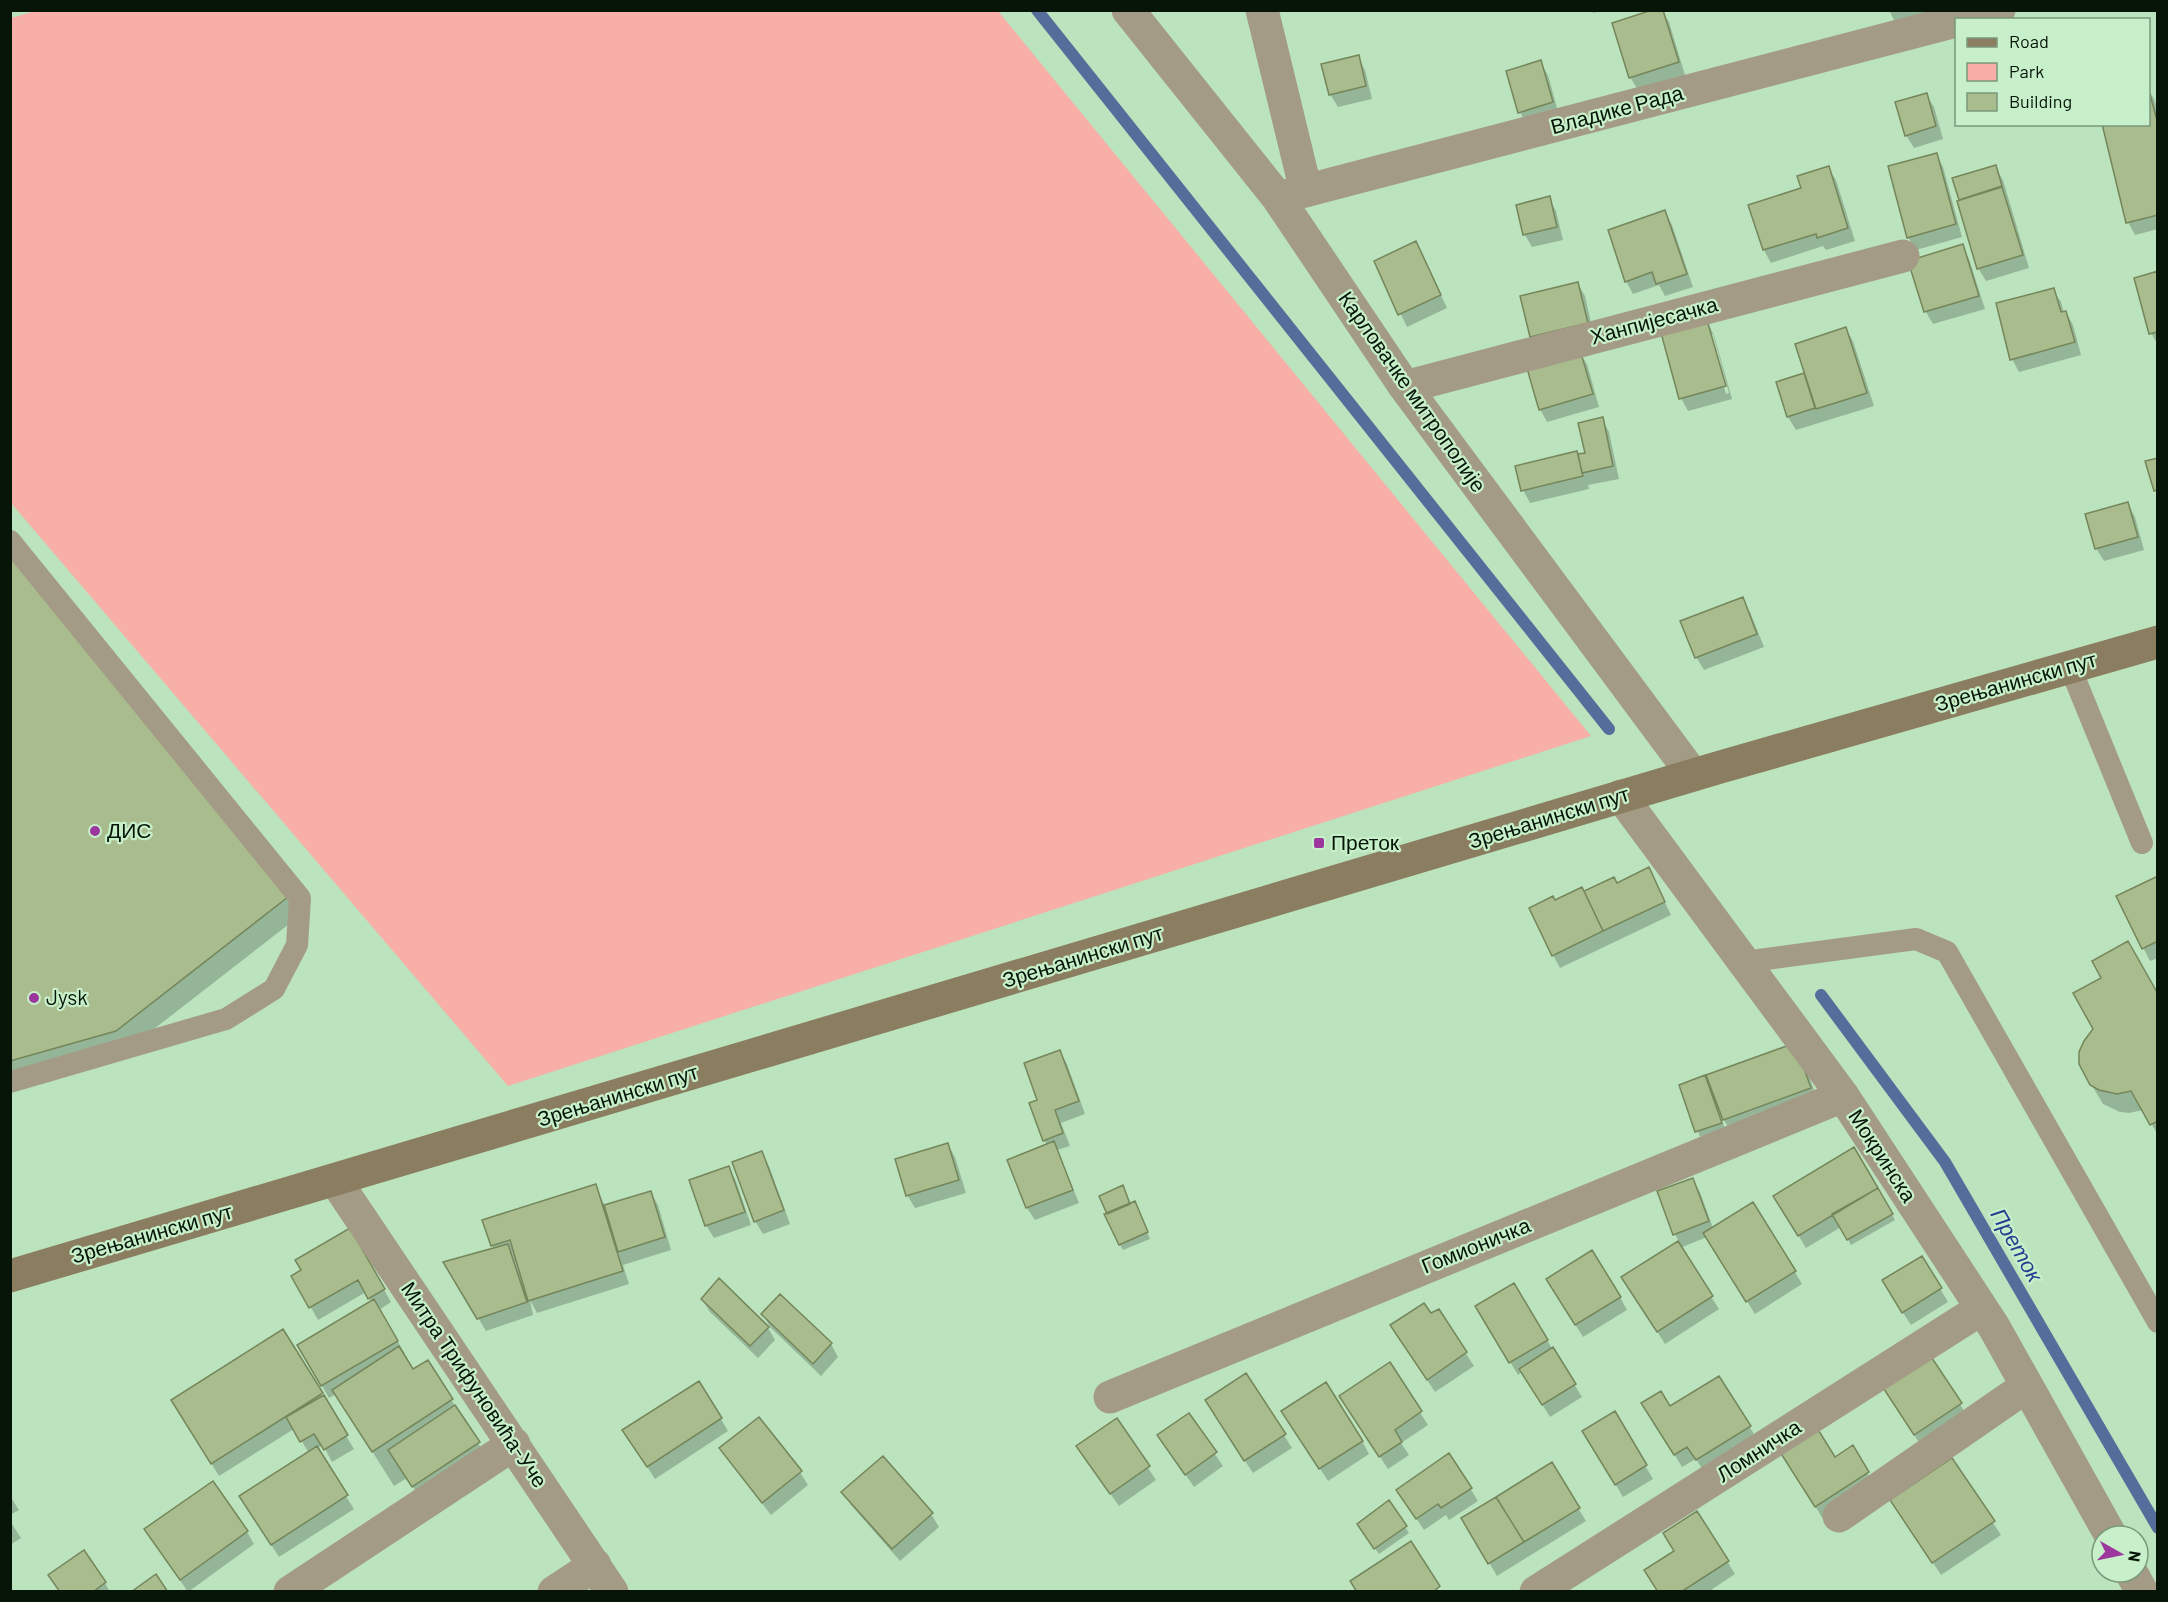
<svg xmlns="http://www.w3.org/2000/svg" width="2168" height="1602" viewBox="0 0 2168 1602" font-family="Barlow,sans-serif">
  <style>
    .green { fill: #f7afa7 }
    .shadow { fill: #0003; fill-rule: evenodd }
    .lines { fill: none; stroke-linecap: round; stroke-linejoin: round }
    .stream { stroke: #556d9b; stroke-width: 12 }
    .building { fill: #a8bc8e; stroke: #74865a; stroke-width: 1.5 }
    .lane { stroke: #a49b87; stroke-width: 22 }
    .street { stroke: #a49b87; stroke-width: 33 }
    .secondary { stroke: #8b7e60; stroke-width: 33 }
    .poi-dot { fill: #9b379d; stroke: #c7f0ca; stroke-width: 2 }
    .labels { text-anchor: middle; stroke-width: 4.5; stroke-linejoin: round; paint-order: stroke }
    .street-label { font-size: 21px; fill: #061508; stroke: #c7f0ca }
    .poi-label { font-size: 21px; fill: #061508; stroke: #c7f0ca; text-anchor: start }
    .water-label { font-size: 22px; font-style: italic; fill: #253e90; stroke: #c7f0ca }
  </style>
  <rect width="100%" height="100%" fill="#bbe3be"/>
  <!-- green -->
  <path class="green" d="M36 11H998L1591 736 508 1086 11 503V18Z"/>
  <!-- shadow -->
  <path class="shadow" d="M1592 10H1605L1593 13Z
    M1662 10 1669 22 1685 75 1638 90 1630 77Z
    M1889 10H1941L1896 24Z
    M1358 57 1365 70 1372 99 1338 107 1330 94Z
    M1540 62 1548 75 1559 115 1527 125 1520 112Z
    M2148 89 2154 99 2158 111V229L2135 235 2128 222 2148 124Z
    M1926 95 1934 107 1943 139 1914 148 1906 135Z
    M1936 155 1943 167 1962 237 1916 250 1908 237Z
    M1995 167 2003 180 2029 268 1986 281 1978 268 1954 179Z
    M1828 168 1836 180 1855 241 1826 250 1823 246 1771 263 1764 250 1750 206 1803 189Z
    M1549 198 1556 211 1563 240 1532 247 1525 235Z
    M1665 212 1672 225 1693 287 1665 296 1659 285 1633 294 1626 281Z
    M1416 243 1447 308 1407 327 1376 262Z
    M1962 246 1969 259 1985 309 1933 324 1926 312 1910 262Z
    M2158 273V345L2151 333Z
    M1578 284 1585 296 1594 336 1531 337 1522 297Z
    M2053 290 2061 302 2064 313 2066 312 2073 325 2081 355 2019 372 2012 359Z
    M1707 322 1714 335 1732 399 1688 411 1681 398ZM1709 334H1713L1729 393 1726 394Z
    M1846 329 1853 341 1874 406 1796 430 1788 417 1778 383 1806 374Z
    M1579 352 1587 364 1599 407 1547 422 1540 409Z
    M1602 419 1609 432 1619 479 1588 485 1589 489 1530 503 1523 490 1578 455 1586 454Z
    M2128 504 2135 517 2144 550 2104 561 2096 548Z
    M10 556 287 898 298 917 127 1050 10 1083Z
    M1742 599 1750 612 1764 647 1704 670 1696 657Z
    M2158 877V958L2150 961 2118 897Z
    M1613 879 1617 885 1655 882 1671 915 1560 968 1553 955 1555 902 1584 892Z
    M2158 996V1135L2143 1110 2129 1113 2120 1112 2103 1104 2091 1084Z
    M1060 1052 1067 1064 1085 1114 1061 1123 1070 1146 1057 1150 1079 1203 1035 1220 1027 1208 1009 1161 1047 1145 1044 1140 1039 1101Z
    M1802 1057 1818 1101 1731 1132 1721 1115H1720L1725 1129 1700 1137 1681 1086 1704 1077 1711 1088Z
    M948 1145 955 1157 966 1193 915 1208 907 1195Z
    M762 1153 769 1166 790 1224 763 1234 755 1221Z
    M729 1168 736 1181 751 1225 714 1238 706 1225Z
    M1692 1180 1700 1192 1713 1228 1795 1272 1802 1284 1755 1314 1707 1237 1680 1248 1719 1309 1665 1344 1623 1278 1679 1242 1675 1234Z
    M595 1186 605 1206 650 1192 658 1205 671 1250 623 1265 629 1284 537 1313 530 1300 533 1315 486 1331 445 1263 494 1249 484 1221Z
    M1877 1189 1895 1220 1851 1245 1841 1227 1806 1248 1775 1196Z
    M1126 1193 1131 1205 1137 1209 1150 1239 1123 1250 1120 1245Z
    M350 1230 391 1302 379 1310 405 1354 403 1355 412 1372 428 1362 486 1456 421 1499 407 1478 394 1486 336 1394 329 1398 299 1346 372 1303 366 1292 318 1320 293 1276 303 1271Z
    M1922 1258 1948 1302 1911 1325 1891 1294Z
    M1513 1285 1582 1397 1550 1417 1522 1372 1518 1375 1477 1307Z
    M1555 1292 1620 1297 1627 1310 1583 1337Z
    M702 1299 768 1328 775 1340 758 1358 710 1312Z
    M1438 1311 1474 1366 1435 1392 1400 1339Z
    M763 1314 831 1344 838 1357 821 1376 770 1327Z
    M282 1331 354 1449 332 1462 323 1445 316 1449 354 1509 279 1557 249 1510 309 1453 294 1429 219 1476 180 1413Z
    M1928 1354 1968 1417 1922 1447 1889 1397Z
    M1390 1365 1428 1425 1401 1443 1409 1455 1388 1469 1341 1397Z
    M1246 1375 1292 1448 1253 1473 1214 1414Z
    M1614 1413 1653 1479 1623 1497 1584 1431Z
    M1188 1415 1223 1466 1194 1487 1159 1436Z
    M1651 1416 1749 1426 1757 1439 1704 1472 1696 1459 1682 1467Z
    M721 1419 728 1431 655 1479 632 1443Z
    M1116 1420 1156 1480 1119 1506 1086 1459Z
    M1291 1424 1362 1441 1369 1454 1328 1481Z
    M1852 1448 1875 1486 1823 1519 1790 1465 1835 1459Z
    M721 1449 800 1472 808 1485 771 1515 729 1461Z
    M1952 1460 2001 1535 1941 1575 1900 1513Z
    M1551 1464 1586 1521 1497 1576 1463 1518Z
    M1470 1488 1478 1501 1449 1520 1446 1515 1424 1530 1406 1503Z
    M843 1492 931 1514 939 1527 900 1561 851 1505Z
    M10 1496 19 1510 10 1515Z
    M10 1521 21 1538 10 1545Z
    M1405 1527 1409 1533 1379 1554 1362 1530Z
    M146 1530 247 1532 254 1544 188 1592Z
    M84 1552 105 1583 110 1592H60Z
    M1727 1561 1735 1574 1708 1592H1658Z"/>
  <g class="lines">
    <!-- stream -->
    <path class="stream" d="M1037 10 1609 729
      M1821 995 1945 1162 2158 1528"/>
  </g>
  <!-- building -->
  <path class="building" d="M1652 10H1663L1679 62 1629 78 1612 23Z
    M1359 55 1366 86 1329 95 1321 64Z
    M1541 60 1553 102 1518 113 1506 71Z
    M2148 87 2158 124V215L2126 223 2102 124H2148Z
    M1927 93 1936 126 1905 136 1895 102Z
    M1937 153 1956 224 1907 238 1888 166Z
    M1996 165 2002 186 1959 200 1952 178Z
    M1829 166 1848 228 1817 238 1816 234 1763 250 1748 205 1801 188 1797 176Z
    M2002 187 2023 255 1977 269 1957 201Z
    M1550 196 1557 227 1523 235 1516 205Z
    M1665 210 1687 274 1656 284 1652 272 1625 282 1608 230Z
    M1416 241 1441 295 1398 315 1374 261Z
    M1963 244 1979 296 1924 312 1908 261Z
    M2158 271V332L2149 334 2134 278Z
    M1578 282 1588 323 1530 337 1520 296Z
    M2054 288 2061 312 2066 311 2075 342 2010 360 1996 303Z
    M1707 320 1726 386 1679 399 1661 333Z
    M1846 327 1867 393 1816 409 1795 344Z
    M1580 350 1593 394 1539 410 1526 365Z
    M1804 373 1815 408 1787 417 1776 382Z
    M1603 417 1613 466 1582 473 1578 454 1585 453 1578 423Z
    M1577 451 1583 476 1521 491 1515 466Z
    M2158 458V490L2154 491 2145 461Z
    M2128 502 2138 537 2095 549 2085 514Z
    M10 552 288 897 116 1031 10 1061Z
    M1743 597 1757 634 1695 658 1680 621Z
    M1649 867 1665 902 1603 931 1584 891 1614 877 1617 883Z
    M2158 876V941L2142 949 2116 896Z
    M1582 887 1603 931 1552 956 1529 908 1553 896 1555 900Z
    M2128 941 2158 994V1121L2150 1125 2131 1091 2117 1094 2099 1090 2090 1085 2079 1064V1052L2084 1041 2093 1029 2073 993 2101 978 2092 961Z
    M1795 1043 1811 1088 1723 1120 1706 1075Z
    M1060 1050 1079 1101 1055 1110 1063 1133 1043 1141 1029 1103 1037 1100 1024 1063Z
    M1705 1075 1722 1123 1695 1132 1679 1085Z
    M1054 1141 1073 1190 1026 1208 1007 1160Z
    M948 1143 959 1180 906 1196 895 1159Z
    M1854 1147 1878 1188 1798 1236 1773 1196Z
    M762 1151 784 1210 754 1222 732 1162Z
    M729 1166 745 1212 705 1226 689 1180Z
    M1693 1178 1709 1221 1673 1235 1657 1191Z
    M596 1184 623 1271 528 1301 510 1240 491 1246 482 1220Z
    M1123 1185 1130 1204 1107 1214 1099 1196Z
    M1878 1188 1893 1214 1847 1240 1832 1214Z
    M651 1191 665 1237 618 1252 604 1205Z
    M1135 1201 1148 1232 1119 1245 1104 1214Z
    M1753 1202 1796 1271 1746 1302 1703 1233Z
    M350 1228 385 1289 368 1299 358 1280 309 1308 291 1276 301 1270 295 1260Z
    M1678 1241 1713 1296 1657 1332 1621 1277Z
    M508 1244 527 1302 477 1319 443 1262Z
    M1592 1250 1621 1297 1575 1325 1546 1279Z
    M1922 1256 1942 1288 1902 1313 1882 1280Z
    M719 1278 769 1327 750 1346 701 1299Z
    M1514 1283 1548 1340 1509 1363 1475 1306Z
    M780 1294 832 1343 813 1364 761 1314Z
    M374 1299 398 1341 321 1386 297 1345Z
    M1424 1303 1431 1313 1439 1309 1467 1352 1427 1380 1390 1325Z
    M283 1329 323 1393 211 1464 171 1400Z
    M399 1346 413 1369 428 1360 453 1399 372 1452 332 1390Z
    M1553 1347 1576 1384 1542 1405 1519 1369Z
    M1928 1352 1962 1403 1914 1435 1880 1383Z
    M1390 1362 1422 1411 1395 1430 1402 1442 1379 1457 1339 1396Z
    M1246 1373 1286 1434 1244 1461 1205 1400Z
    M1719 1376 1751 1426 1696 1460 1687 1447 1674 1455 1641 1403 1661 1391 1670 1406Z
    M699 1381 722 1418 647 1467 622 1430Z
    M1326 1382 1363 1441 1319 1469 1281 1411Z
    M324 1395 348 1435 324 1450 314 1434 300 1442 286 1417Z
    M455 1405 480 1442 412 1487 388 1450Z
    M1615 1411 1647 1465 1615 1485 1582 1431Z
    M1189 1413 1217 1452 1185 1475 1157 1435Z
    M759 1417 802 1471 762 1503 719 1448Z
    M1117 1418 1150 1466 1110 1494 1076 1446Z
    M1817 1428 1835 1457 1853 1445 1869 1472 1815 1507 1780 1452Z
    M317 1446 348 1495 271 1545 239 1496Z
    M1449 1453 1472 1488 1441 1508 1438 1504 1416 1519 1396 1490Z
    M883 1456 933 1513 892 1549 841 1492Z
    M1952 1458 1995 1521 1932 1563 1890 1500Z
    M1552 1462 1580 1508 1524 1542 1496 1497Z
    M213 1481 248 1531 180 1580 144 1529Z
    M1496 1497 1524 1542 1488 1564 1461 1518Z
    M1389 1500 1407 1526 1374 1549 1357 1524Z
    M1697 1511 1729 1561 1681 1592H1658L1644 1570 1674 1551 1663 1533Z
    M1411 1541 1440 1586 1433 1592H1357L1350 1581Z
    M84 1550 106 1582 93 1592H60L48 1575Z
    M156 1574 168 1592H131Z"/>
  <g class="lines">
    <!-- lane -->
    <path class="lane" d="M10 541 300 898 297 945 274 989 226 1019 10 1082
      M2070 667 2142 843
      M1744 962 1916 939 1947 952 2158 1322"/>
    <!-- street -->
    <path class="street" d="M1128 10 1278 198 1405 387 1693 775
      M1262 10 1306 191
      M1962 20 1999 10
      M1278 198 1956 21
      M1405 387 1903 256
      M1621 796 1843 1096 1994 1327 2111 1536
      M335 1180 612 1592
      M1110 1397 1843 1096
      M1839 1516 2027 1386
      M2131 1572 2142 1592
      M290 1592 514 1444
      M554 1592 595 1565
      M1536 1592 1981 1309"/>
    <!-- secondary -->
    <path class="secondary" d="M10 1276 1717 768 2158 642"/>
  </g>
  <!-- markers -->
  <g class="poi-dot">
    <circle cx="95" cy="831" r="6"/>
    <rect x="1313" y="837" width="12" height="12" rx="3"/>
    <circle cx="34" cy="998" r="6"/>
  </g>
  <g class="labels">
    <!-- street labels -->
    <g class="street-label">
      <text transform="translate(1617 110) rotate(-15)" y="7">Владике Рада</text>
      <text transform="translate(1654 321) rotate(-15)" y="7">Ханпијесачка</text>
      <text transform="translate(1412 392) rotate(55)" y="7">Карловачке митрополије</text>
      <text transform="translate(2016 682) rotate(-16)" y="7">Зрењанински пут</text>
      <text transform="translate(1549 818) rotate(-17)" y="7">Зрењанински пут</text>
      <text transform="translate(1083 957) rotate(-17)" y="7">Зрењанински пут</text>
      <text transform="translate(618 1096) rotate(-17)" y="7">Зрењанински пут</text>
      <text transform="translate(1882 1156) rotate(57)" y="7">Мокринска</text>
      <text transform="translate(152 1234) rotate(-16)" y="7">Зрењанински пут</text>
      <text transform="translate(1476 1246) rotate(-22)" y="7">Гомионичка</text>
      <text transform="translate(474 1385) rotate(56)" y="7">Митра Трифуновића-Уче</text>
      <text transform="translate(1759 1451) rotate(-33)" y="7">Ломничка</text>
    </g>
    <!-- poi labels -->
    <g class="poi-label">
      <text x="107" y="838">ДИС</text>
      <text x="1331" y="850">Преток</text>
      <text x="46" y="1005">Jysk</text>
    </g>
    <!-- water labels -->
    <g class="water-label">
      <text transform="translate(2017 1245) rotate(60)" y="8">Преток</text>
    </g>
  </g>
  <!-- border -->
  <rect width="2168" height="1602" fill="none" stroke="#061508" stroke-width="24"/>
  <!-- legend -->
  <rect x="1955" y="18" width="195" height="108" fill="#c7f0ca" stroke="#7a987c" stroke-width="1.5"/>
  <rect x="1967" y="38" width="30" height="9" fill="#8b7e60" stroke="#7a987c" stroke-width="1.5"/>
  <text x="2009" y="48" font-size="18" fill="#061508">Road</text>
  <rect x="1967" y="63" width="30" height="18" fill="#f7afa7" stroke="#7a987c" stroke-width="1.5"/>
  <text x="2009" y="78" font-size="18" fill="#061508">Park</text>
  <rect x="1967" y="93" width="30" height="18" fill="#a8bc8e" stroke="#7a987c" stroke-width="1.5"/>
  <text x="2009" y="108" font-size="18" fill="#061508">Building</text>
  <!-- north arrow -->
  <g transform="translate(2120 1554) rotate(99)"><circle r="28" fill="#c7f0ca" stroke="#7a987c" stroke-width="1.5"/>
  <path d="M0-4.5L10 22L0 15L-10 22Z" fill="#9b379d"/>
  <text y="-9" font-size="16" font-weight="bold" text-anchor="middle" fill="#061508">N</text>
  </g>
</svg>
